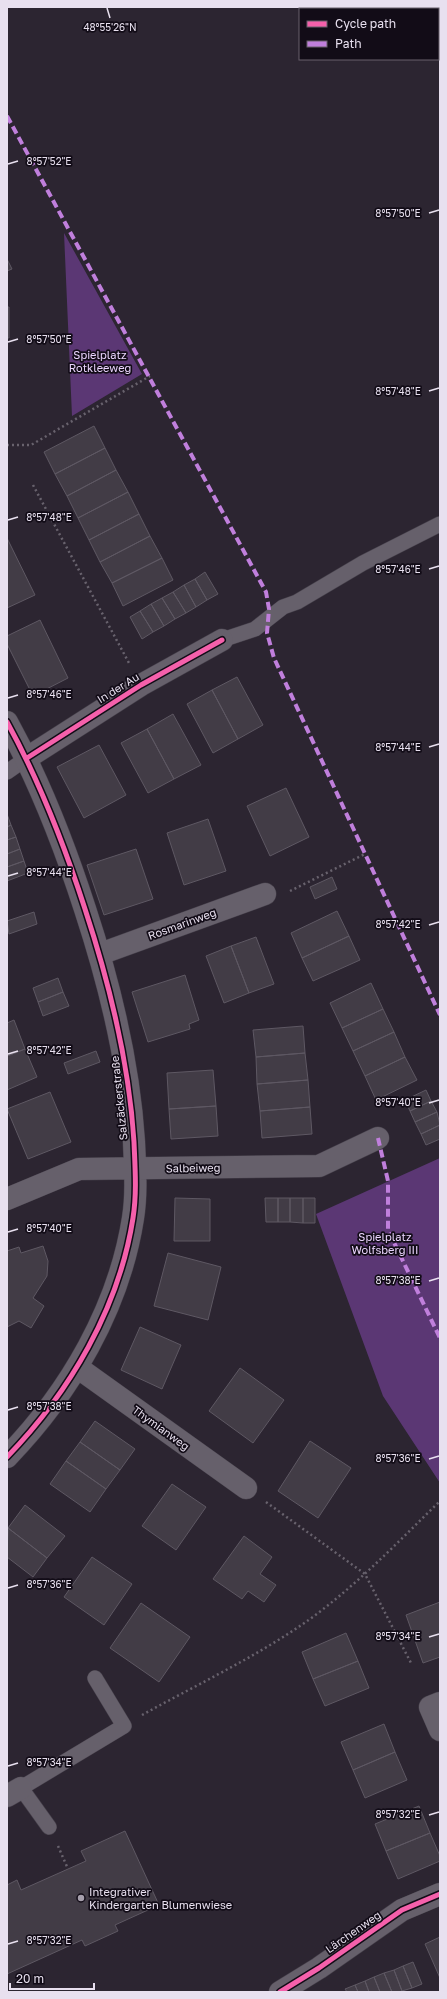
<svg xmlns="http://www.w3.org/2000/svg" width="447" height="1999" viewBox="0 0 447 1999" font-family="'Golos Text',sans-serif">
  <style>
    .green { fill: #5b3774 }
    .building { fill: #423c46; stroke: #5e5863 }
    .lines { fill: none; stroke-linecap: round; stroke-linejoin: round }
    .service-casing { stroke: #46404b; stroke-width: 16 }
    .minor-casing { stroke: #46404b; stroke-width: 23 }
    .path { stroke: #68626d; stroke-width: 2.5; stroke-dasharray: 2 3; stroke-linecap: butt }
    .service { stroke: #66606b; stroke-width: 15 }
    .minor { stroke: #66606b; stroke-width: 22 }
    .quiet { stroke: #c07fdc; stroke-width: 4; stroke-dasharray: 8 4; stroke-linecap: butt }
    .cycleway-casing { stroke: #120c17; stroke-width: 8 }
    .cycleway { stroke: #f560ab; stroke-width: 5 }
    .ticks { fill: none; stroke: #e8e0ef; stroke-width: 1.5 }
    .poi-dot { fill: #a69fac; stroke: #120c17; stroke-width: 1.5 }
    .labels { text-anchor: middle; stroke-width: 3.5; stroke-linejoin: round; paint-order: stroke }
    .park-label { font-size: 11px; fill: #ead4fd; stroke: #120c17 }
    .street-label { font-size: 11px; fill: #e8e0ef; stroke: #120c17 }
    .poi-label { font-size: 11px; fill: #e8e0ef; stroke: #120c17; text-anchor: start }
    .ticks-label { font-size: 10px; text-anchor: middle; fill: #e8e0ef; stroke: #120c17; stroke-width: 3.5; stroke-linejoin: round; paint-order: stroke }
  </style>
  <rect width="100%" height="100%" fill="#2c2531"/>
  <!-- green -->
  <path class="green" d="M64 233 142 374 72 416Z
    M440 1158V1483L383 1396 316 1214Z"/>
  <!-- building -->
  <path class="building" d="M7 259 12 269 7 271Z
    M7 307H9V338H7Z
    M94 426 105 448 55 474 44 452Z
    M105 448 116 470 67 496 55 474Z
    M116 470 128 492 78 518 67 496Z
    M128 492 139 514 89 540 78 518Z
    M139 514 150 536 100 562 89 540Z
    M150 536 162 558 112 583 100 562Z
    M7 538 35 595 7 608Z
    M162 558 173 580 123 606 112 583Z
    M205 572 218 594 207 600 195 579Z
    M195 579 207 600 196 607 184 585Z
    M184 585 196 607 186 613 173 592Z
    M173 592 186 613 175 619 162 598Z
    M162 598 175 619 164 626 151 604Z
    M151 604 164 626 153 632 140 611Z
    M140 611 153 632 142 639 130 617Z
    M40 620 68 678 33 696 7 644V636Z
    M237 677 263 725 238 739 212 690Z
    M212 690 238 739 213 753 187 704Z
    M173 714 201 765 174 779 147 729Z
    M147 729 174 779 148 793 121 743Z
    M99 745 126 795 84 818 57 767Z
    M286 788 309 837 270 856 247 806Z
    M7 814 11 825 7 827Z
    M208 819 226 871 184 885 167 833Z
    M11 825 16 837 7 840V827Z
    M16 837 20 849 7 854V840Z
    M20 849 24 861 7 867V854Z
    M136 849 153 899 104 915 87 865Z
    M24 861 28 873 7 881V867Z
    M332 877 337 889 315 899 310 887Z
    M337 911 349 936 302 958 291 933Z
    M34 912 37 924 9 934 7 921Z
    M349 936 360 960 313 981 302 958Z
    M256 937 274 984 249 993 231 946Z
    M231 946 249 993 224 1003 206 956Z
    M185 975 199 1020 189 1024 190 1029 148 1042 132 992Z
    M58 978 63 992 38 1002 33 988Z
    M371 983 383 1009 342 1028 330 1003Z
    M63 992 69 1006 43 1016 38 1002Z
    M383 1009 394 1032 353 1051 342 1028Z
    M14 1020 25 1049 7 1056V1023Z
    M303 1026 305 1053 256 1057 253 1030Z
    M394 1032 405 1057 365 1076 353 1051Z
    M25 1049 37 1077 7 1090V1056Z
    M96 1051 100 1062 68 1074 64 1063Z
    M305 1053 308 1080 257 1084 256 1057Z
    M405 1057 417 1080 376 1100 365 1076Z
    M213 1070 216 1106 169 1109 167 1073Z
    M308 1080 310 1107 260 1111 257 1084Z
    M426 1090 431 1101 410 1111 405 1100Z
    M50 1092 71 1142 28 1159 7 1109Z
    M431 1101 437 1112 415 1122 410 1111Z
    M216 1106 218 1136 171 1139 169 1109Z
    M310 1107 312 1134 262 1138 260 1111Z
    M437 1112 440 1125 421 1134 415 1122Z
    M440 1125V1139L426 1145 421 1134Z
    M175 1198 210 1199V1241H174Z
    M265 1198H278V1222H266Z
    M278 1198H290V1222H278Z
    M290 1198H303V1223L290 1222Z
    M303 1198H315V1223H303Z
    M43 1246 48 1261 47 1276 33 1298 44 1306 31 1328 19 1321 7 1327V1251L19 1247 21 1253Z
    M168 1253 221 1267 208 1320 154 1306Z
    M140 1327 181 1345 162 1389 121 1370Z
    M240 1368 284 1400 253 1443 209 1411Z
    M95 1421 135 1449 120 1470 80 1442Z
    M310 1441 351 1468 318 1518 278 1491Z
    M80 1442 120 1470 106 1489 66 1461Z
    M66 1461 106 1489 90 1512 50 1484Z
    M172 1484 206 1507 176 1550 142 1526Z
    M25 1505 65 1536 47 1558 8 1528Z
    M8 1528 47 1558 33 1577 7 1557Z
    M244 1536 272 1557 260 1574 276 1585 264 1602 248 1591 242 1599 213 1579Z
    M92 1557 132 1584 104 1625 64 1597Z
    M440 1602V1657L423 1663 406 1615Z
    M141 1603 190 1637 159 1682 110 1648Z
    M346 1633 358 1661 313 1679 302 1652Z
    M358 1661 369 1688 325 1706 313 1679Z
    M384 1724 395 1752 353 1770 341 1742Z
    M395 1752 407 1780 365 1798 353 1770Z
    M419 1806 430 1833 386 1851 375 1824Z
    M125 1831 159 1905 115 1925 118 1931 85 1946 82 1940 7 1974V1885L17 1880 21 1890 86 1861 81 1851Z
    M430 1833 440 1856V1861L398 1879 386 1851Z
    M440 1937V1978L425 1944Z
    M413 1962 422 1984 412 1988 403 1966Z
    M403 1966 412 1988 402 1991 394 1970Z
    M394 1970 402 1991 401 1992H392L384 1973Z
    M384 1973 392 1992H380L374 1977Z
    M374 1977 380 1992H369L365 1981Z
    M365 1981 369 1992H358L355 1985Z
    M355 1985 358 1992H347L345 1989Z"/>
  <g class="lines">
    <!-- service casing -->
    <g class="service-casing">
      <path id="service" d="M222 640 255 629 283 607 297 602 363 563 440 524
        M7 772 27 758
        M49 1827 21 1788 124 1726 95 1678"/>
    </g>
    <!-- minor casing -->
    <g class="minor-casing">
      <path id="minor" d="M7 722C40 782 64 844 85 909 110 985 129 1062 134 1142 135 1167 137 1193 133 1218 119 1308 70 1392 7 1457
        M27 758 141 685 222 640
        M100 954 265 894
        M7 1199 79 1169 319 1166 378 1138
        M77 1367 246 1488
        M440 1703 430 1707 440 1730
        M7 1796 21 1788
        M280 1992 319 1968 402 1910 440 1894"/>
    </g>
    <!-- path -->
    <path class="path" d="M7 445H31L150 376
      M33 485 129 663
      M290 891 365 854
      M266 1502 365 1574 411 1663
      M142 1715C198 1684 258 1656 310 1619 358 1584 398 1542 440 1501
      M58 1846 68 1869"/>
    <!-- service -->
    <use href="#service" class="service"/>
    <!-- minor -->
    <use href="#minor" class="minor"/>
    <!-- quiet -->
    <path class="quiet" d="M7 116 266 592 269 609 267 633 274 658 440 1015
      M378 1138 388 1181V1230L440 1338"/>
    <!-- cycleway casing -->
    <g class="cycleway-casing">
      <path id="cycleway" d="M7 722C40 782 64 844 85 909 110 985 129 1062 134 1142 135 1167 137 1193 133 1218 119 1308 70 1392 7 1457
        M27 758 141 685 222 640
        M280 1992 319 1968 402 1910 440 1894"/>
    </g>
    <!-- cycleway -->
    <use href="#cycleway" class="cycleway"/>
  </g>
  <!-- ticks -->
  <path class="ticks" d="M107 8 110 18M8 164 18 161M429 213 439 210M8 342 18 339M429 391 439 388M8 520 18 517M429 569 439 566M8 698 18 695M429 747 439 744M8 876 18 873M429 925 439 922M8 1054 18 1051M429 1103 439 1100M8 1232 18 1229M429 1281 439 1278M8 1410 18 1407M429 1459 439 1456M8 1588 18 1585M429 1637 439 1634M8 1766 18 1763M429 1815 439 1812M8 1944 18 1941"/>
  <!-- markers -->
  <circle class="poi-dot" cx="81" cy="1898" r="4"/>
  <g class="labels">
    <!-- park labels -->
    <g class="park-label">
      <text x="100" y="359">Spielplatz<tspan x="100" dy="13">Rotkleeweg</tspan></text>
      <text x="385" y="1241">Spielplatz<tspan x="385" dy="13">Wolfsberg III</tspan></text>
    </g>
    <!-- street labels -->
    <g class="street-label">
      <text transform="translate(118 688) rotate(-32)" y="4">In der Au</text>
      <text transform="translate(182 924) rotate(-20)" y="4">Rosmarinweg</text>
      <text transform="translate(119 1098) rotate(-96)" y="4">Salzäckerstraße</text>
      <text transform="translate(193 1168) rotate(-1)" y="4">Salbeiweg</text>
      <text transform="translate(161 1428) rotate(36)" y="4">Thymianweg</text>
      <text transform="translate(353 1932) rotate(-35)" y="4">Lärchenweg</text>
    </g>
    <!-- poi labels -->
    <g class="poi-label">
      <text x="89" y="1896">Integrativer<tspan x="89" dy="13">Kindergarten Blumenwiese</tspan></text>
    </g>
  </g>
  <g class="ticks-label">
    <text x="110" y="31">48°55'26"N</text>
    <text x="49" y="165">8°57'52"E</text>
    <text x="398" y="217">8°57'50"E</text>
    <text x="49" y="343">8°57'50"E</text>
    <text x="398" y="395">8°57'48"E</text>
    <text x="49" y="521">8°57'48"E</text>
    <text x="398" y="573">8°57'46"E</text>
    <text x="49" y="698">8°57'46"E</text>
    <text x="398" y="751">8°57'44"E</text>
    <text x="49" y="876">8°57'44"E</text>
    <text x="398" y="928">8°57'42"E</text>
    <text x="49" y="1054">8°57'42"E</text>
    <text x="398" y="1106">8°57'40"E</text>
    <text x="49" y="1232">8°57'40"E</text>
    <text x="398" y="1284">8°57'38"E</text>
    <text x="49" y="1410">8°57'38"E</text>
    <text x="398" y="1462">8°57'36"E</text>
    <text x="49" y="1588">8°57'36"E</text>
    <text x="398" y="1640">8°57'34"E</text>
    <text x="49" y="1766">8°57'34"E</text>
    <text x="398" y="1818">8°57'32"E</text>
    <text x="49" y="1944">8°57'32"E</text>
  </g>
  <!-- border -->
  <rect width="447" height="1999" fill="none" stroke="#e8e0ef" stroke-width="16"/>
  <!-- legend -->
  <rect x="299" y="8" width="140" height="52" fill="#120c17" stroke="#68616d"/>
  <rect x="307" y="21" width="20" height="6" fill="#f560ab" stroke="#68616d"/>
  <text x="335" y="28" font-size="12" fill="#e8e0ef">Cycle path</text>
  <rect x="307" y="41" width="20" height="6" fill="#c07fdc" stroke="#68616d"/>
  <text x="335" y="48" font-size="12" fill="#e8e0ef">Path</text>
  <!-- scale -->
  <path d="M10 1983v6h84v-6" fill="none" stroke="#e8e0ef" stroke-width="2"/>
  <text x="16" y="1983" font-size="12" fill="#e8e0ef" stroke="#120c17" stroke-width="3" paint-order="stroke">20 m</text>
</svg>
